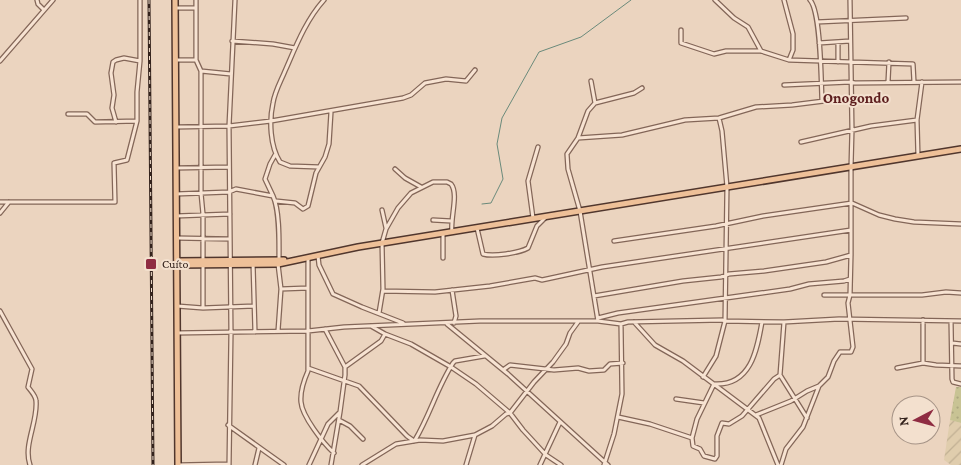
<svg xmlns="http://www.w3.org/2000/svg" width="961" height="465" viewBox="0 0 961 465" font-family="'Crimson Pro',serif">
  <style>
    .farmland { fill: url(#farmland-furrows) }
    .grass { fill: url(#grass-dots) }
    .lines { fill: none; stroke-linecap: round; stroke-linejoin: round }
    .stream { stroke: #6a8a7b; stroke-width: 1 }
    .minor-casing { stroke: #836658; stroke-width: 5.5 }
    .primary-casing { stroke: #50362d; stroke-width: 8 }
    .minor { stroke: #f7e3d2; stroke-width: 3 }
    .primary { stroke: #eec098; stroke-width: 5 }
    .rail-casing { stroke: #33221c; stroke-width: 3 }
    .rail { stroke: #f3e0ce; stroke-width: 1; stroke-dasharray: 4; stroke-linecap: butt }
    .poi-dot { fill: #8f2c42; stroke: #f3e0ce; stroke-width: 2 }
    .labels { text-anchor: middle; stroke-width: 4; stroke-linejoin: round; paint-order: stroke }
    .poi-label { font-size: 12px; fill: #33221c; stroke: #f3e0ce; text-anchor: start }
    .quarter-label { font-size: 15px; font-weight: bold; fill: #5d1e1e; stroke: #f3e0ce }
  </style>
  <defs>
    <pattern id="farmland-furrows" width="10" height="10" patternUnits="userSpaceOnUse" patternTransform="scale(1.25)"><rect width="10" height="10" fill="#e0cdad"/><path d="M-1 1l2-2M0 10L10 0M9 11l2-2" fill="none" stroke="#c1b094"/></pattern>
    <pattern id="grass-dots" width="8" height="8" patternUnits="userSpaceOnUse" patternTransform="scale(1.25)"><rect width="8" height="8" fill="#c8c394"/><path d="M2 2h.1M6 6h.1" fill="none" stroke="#aca77f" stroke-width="1.8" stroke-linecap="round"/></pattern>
  </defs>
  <rect width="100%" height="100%" fill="#ebd4bf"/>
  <!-- farmland -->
  <path class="farmland" d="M950 420 961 423V465H951L944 460Z"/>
  <!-- grass -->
  <path class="grass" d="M956 387H961V423L950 420Z"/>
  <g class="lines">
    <!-- stream -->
    <path class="stream" d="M482 204 491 203 503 179 497 144 502 118 539 52 581 37 631 0"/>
    <!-- minor casing -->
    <g class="minor-casing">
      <path id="minor" d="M37 0 38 4 43 9
        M196 0V60L201 71V193L203 214V308
        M715 0 734 18 748 27 761 51
        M784 0 793 34V50L789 60
        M810 0C821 12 821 81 822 100
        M175 8H196
        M817 22 906 18
        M681 30V43L714 54 726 51H761L789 60 913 64 914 82
        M232 41 273 44 295 48
        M838 42V62
        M819 43 850 41
        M175 60H196
        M0 61 53 0
        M201 71 231 74
        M591 81 595 103
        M888 82 889 62
        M784 85 850 82 855 83 961 82
        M68 114H87L95 122 137 121
        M116 122 112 108 114 95 111 73 113 62 116 60 124 58 140 61
        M176 127 229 126 271 121 403 98 411 95 425 83 446 79 466 81 475 70
        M578 138 622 135 685 120 719 118 756 107 792 105 840 99 851 101
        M801 142 871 126 917 120
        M918 156 917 120 922 82
        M319 167 290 166 280 162C270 146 269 121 273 103 275 91 281 81 285 71 296 46 306 20 324 0
        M176 168 229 167
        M395 169 405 178 421 187
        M176 194 229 192 236 189 273 196C280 211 279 243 279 260
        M273 196 265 179 270 164 275 155
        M276 201 295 203 303 209 308 206 316 173 325 157 329 144 331 112
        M0 202H115L114 163 127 160 137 121V92L140 61V0
        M382 210 386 228
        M0 213 9 202
        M176 216 230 214
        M533 218 528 181 538 147
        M433 220 451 221
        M477 228 483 254C493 257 519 253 528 248L537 226 545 218
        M443 234V258
        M177 238 230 239
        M614 241 716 226 763 216 852 203 879 215 895 219 914 222 961 224
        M318 256 319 265 333 294 362 307 403 323
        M308 258V371C304 380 300 391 301 402 302 416 323 443 334 453
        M253 263 255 332
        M281 289 308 288
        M452 290 456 316 454 323
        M383 291 435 292 490 286 535 278 542 280 602 267 851 230
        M824 295H922L946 292 961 293
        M594 296 683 281 721 277 729 274 764 271 826 262 851 255
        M177 306 203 308 254 306
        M0 311 32 369 28 387C31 391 36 396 36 401 38 422 23 445 30 465
        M379 313 383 289 382 243 386 229 398 208 411 193 433 182H447L451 184C459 194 450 218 452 232
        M598 318 618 313 790 289 809 284 844 281 850 279
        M598 321 580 211 568 169 567 154 578 138 588 111 595 103 634 93 642 88
        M951 321 952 379 953 382 961 384
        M634 322 655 345 683 361 759 418 778 465
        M447 324 508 374 608 465
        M371 326 385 334 411 344 451 367 476 384 510 413 523 430 546 455 561 465
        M278 331 281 289 278 264
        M177 333 308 331 344 327 480 321H598L621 324 628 322 722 320 725 321 784 322 839 319 961 321
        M952 343 961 344
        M923 363V320
        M345 367 381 341 385 334
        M308 368 359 386 407 436 414 441
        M897 368 923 363 936 365 961 366
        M503 370 510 365 554 370 578 368 589 371 604 370 610 364 623 363
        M780 375 807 418
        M703 377 716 356 725 321 727 187 722 131 719 118
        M676 399 704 403
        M756 415 791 401 807 391 819 386
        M618 417 650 424 692 438 697 419 714 384C751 386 757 350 762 322
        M339 420 350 426 363 439
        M228 425 284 465
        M692 438 693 446 700 449 704 456 715 459 717 456V436L722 423 729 424 742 416 774 379 780 375 784 322
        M415 440C430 415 437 388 453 363L455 361 484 356
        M178 465 229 464
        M229 465 231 333 229 126 235 0
        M255 465 259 448
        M309 465 328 424 340 412 345 375V367L325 329
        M331 465 340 412
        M362 465 396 444 420 440 443 441 475 435 492 426 506 414 510 413 534 382 553 362 566 344 570 333 578 322
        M466 465 475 435
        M540 465 560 422
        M604 465 614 434 622 394 621 324
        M781 465 786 449 803 427 819 386 828 377 834 361 840 352H851L853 347 848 303 850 295 851 255V167L852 130 850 0"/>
    </g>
    <!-- primary casing -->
    <g class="primary-casing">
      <path id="primary" d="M175 0 178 465
        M177 261 284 260
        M177 265 278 264 358 247 961 149"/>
    </g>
    <!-- minor -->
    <use href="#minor" class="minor"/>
    <!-- primary -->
    <use href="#primary" class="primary"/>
    <!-- rail casing -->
    <g class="rail-casing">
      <path id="rail" d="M149 0 153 465"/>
    </g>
    <!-- rail -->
    <use href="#rail" class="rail"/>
  </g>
  <!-- markers -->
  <rect class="poi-dot" x="145" y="258" width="12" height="12" rx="2.5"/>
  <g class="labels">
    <!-- poi labels -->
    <g class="poi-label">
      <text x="162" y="268">Cuíto</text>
    </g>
    <!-- quarter labels -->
    <g class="quarter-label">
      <text x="856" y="103">Onogondo</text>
    </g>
  </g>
  <!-- north arrow -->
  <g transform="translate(916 420) rotate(264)"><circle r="24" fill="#f3e0ce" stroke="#a69487"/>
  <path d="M0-4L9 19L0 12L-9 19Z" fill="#8f2c42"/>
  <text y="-8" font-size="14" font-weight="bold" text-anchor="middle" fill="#33221c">N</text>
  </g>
</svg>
